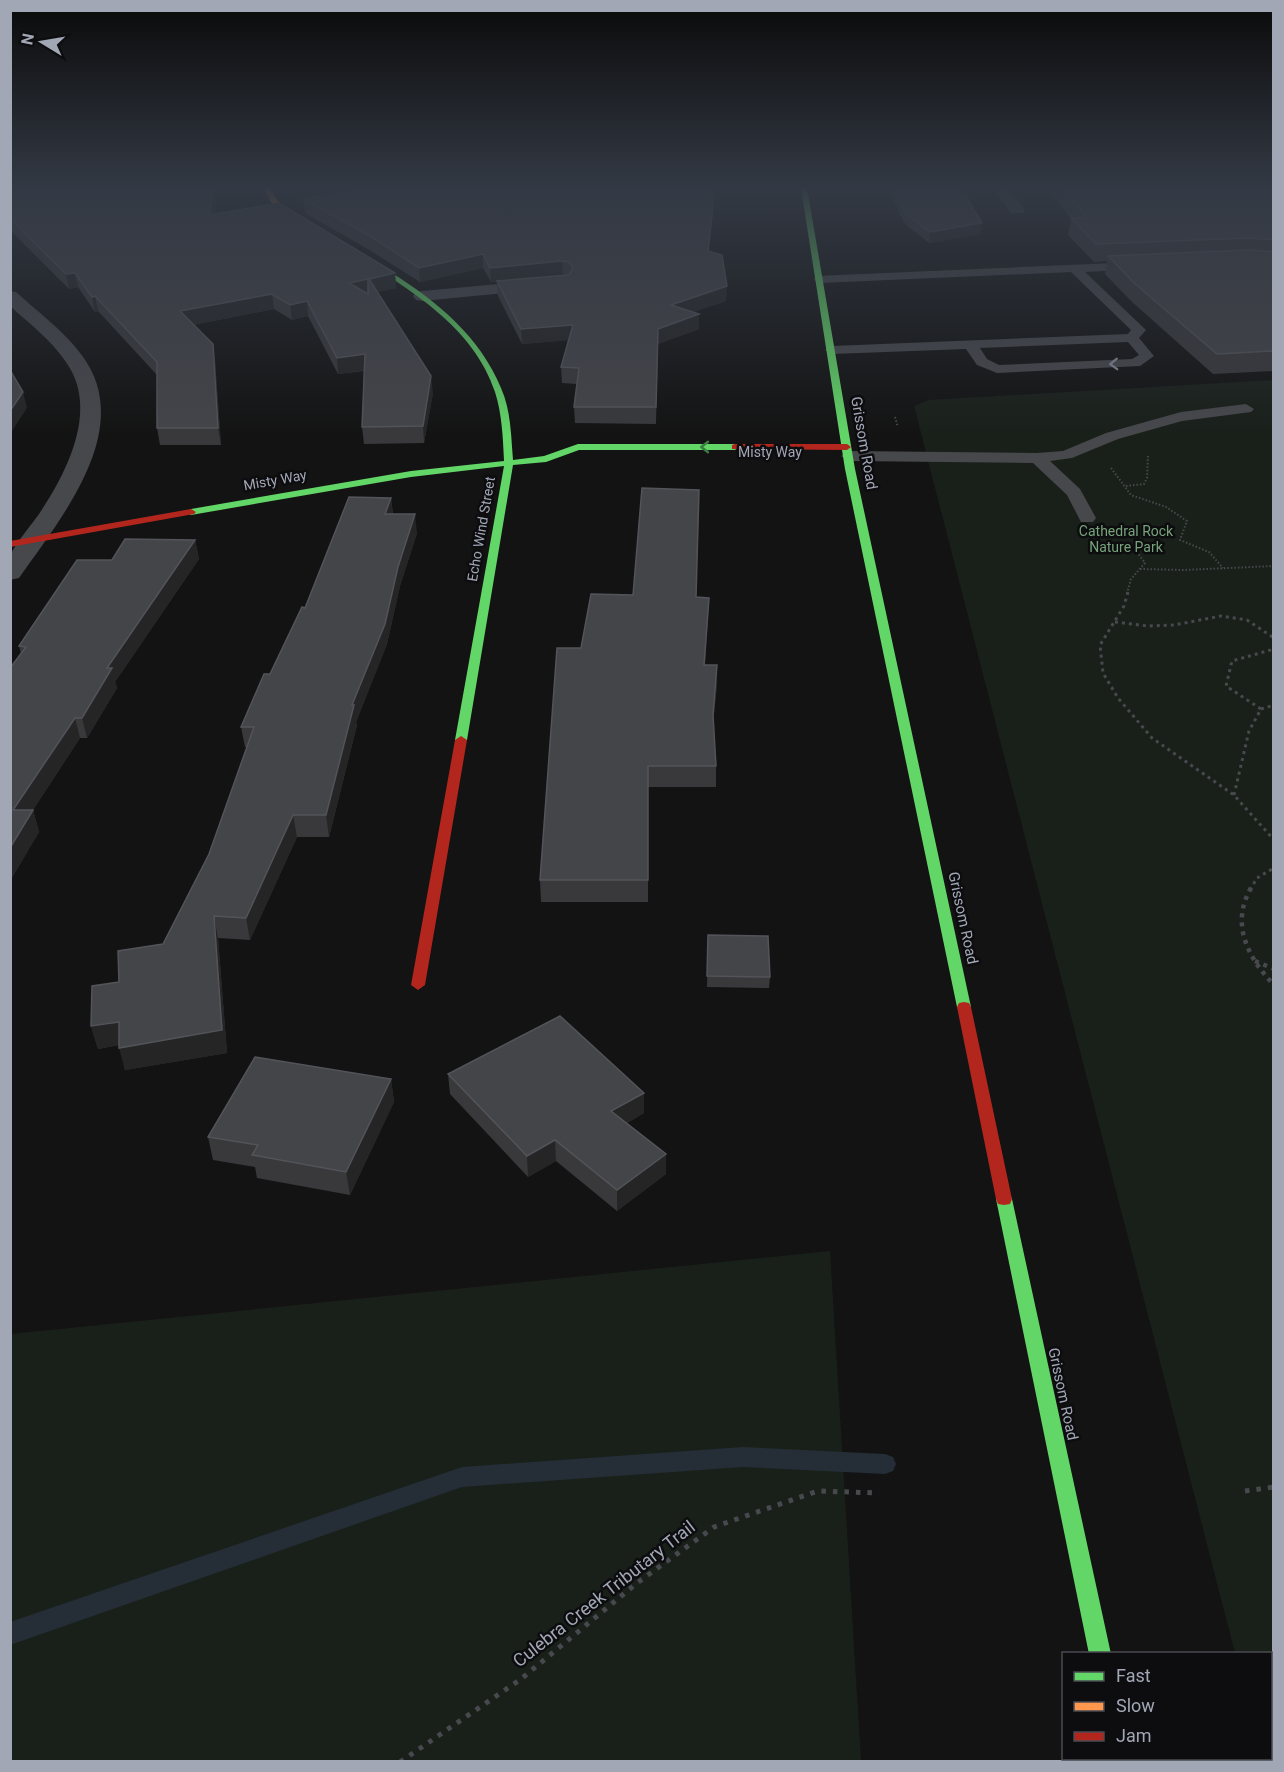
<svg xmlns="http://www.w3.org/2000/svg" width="1284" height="1772" viewBox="0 0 1284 1772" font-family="Roboto,sans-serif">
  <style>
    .green { fill: #19201a }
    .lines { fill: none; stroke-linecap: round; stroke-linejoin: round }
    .stream { fill: #252d36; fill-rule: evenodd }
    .path-far3 { stroke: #48494e; stroke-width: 2; stroke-dasharray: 1.5 2; stroke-linecap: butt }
    .path-far2 { stroke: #48494e; stroke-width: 3; stroke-dasharray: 3 4; stroke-linecap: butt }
    .path-far1 { stroke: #48494e; stroke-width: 4.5; stroke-dasharray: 4 5; stroke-linecap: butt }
    .path { stroke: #48494e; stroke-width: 5; stroke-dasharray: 4.5 7; stroke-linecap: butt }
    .lane { fill: #47484c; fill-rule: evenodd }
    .street { fill: #47484c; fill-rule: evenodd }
    .fast { fill: #63d668; fill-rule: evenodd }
    .slow { fill: #ff974d; fill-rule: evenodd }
    .jam { fill: #b3261e; fill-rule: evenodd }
    .wall { fill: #39393c }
    .shaded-wall { fill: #252526 }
    .building { fill: #444549; stroke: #53545a; stroke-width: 1.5; fill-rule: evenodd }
    .oneway { stroke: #878a96 }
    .oneway2 { stroke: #3c7c40 }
    .labels { text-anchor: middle; stroke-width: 5; stroke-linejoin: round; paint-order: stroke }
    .far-street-label { font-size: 14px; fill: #a2a7b6; stroke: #0d0d0f }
    .far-park-label { font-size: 14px; fill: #77a37a; stroke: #0d0d0f }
    .street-label { font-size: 15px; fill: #a2a7b6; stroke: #0d0d0f }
    .near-street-label { font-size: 18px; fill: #a2a7b6; stroke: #0d0d0f }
  </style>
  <rect width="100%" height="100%" fill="#131313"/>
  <!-- green -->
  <path class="green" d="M1273 380V1761H1263L1262 1759 1270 1758V1654L1235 1653 914 406 929 400Z
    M830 1251 861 1761H11V1334Z"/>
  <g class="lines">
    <!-- stream -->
    <path class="stream" d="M743 1447 885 1454 893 1457 896 1464 893 1471 885 1474 743 1467 462 1487 10 1645V1622L462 1467Z"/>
    <!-- path-far3 -->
    <path class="path-far3" d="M895 417 898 427
      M1111 468 1131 495 1166 507 1187 521 1180 540 1209 552 1223 568
      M1126 486 1144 484 1147 478 1148 456
      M1125 544 1137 552 1145 563 1131 579 1127 593
      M1140 569 1184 570 1274 566"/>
    <!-- path-far2 -->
    <path class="path-far2" d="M1128 592 1124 606 1100 645 1103 673 1118 698 1152 738 1234 795 1274 840
      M1115 622 1148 626 1174 625 1221 616 1247 620 1274 638
      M1261 709 1274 705
      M1234 795 1249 731 1261 709 1226 686 1232 661 1274 649
      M1250 890 1257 878 1274 868"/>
    <!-- path-far1 -->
    <path class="path-far1" d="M1251 888C1230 924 1248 958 1274 985
      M1255 961 1274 969"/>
    <!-- path -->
    <path class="path" d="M1245 1491 1274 1487
      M400 1762 521 1679 637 1583 714 1527 818 1491 879 1493"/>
    <!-- lane -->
    <path class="lane" d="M1138 262 1142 263 1144 266 1142 269 1085 272 1146 330 1139 338 1154 356 1140 366 997 373 977 365 966 349 832 354 825 350 832 346 1128 334 1131 330 1071 272 820 283 816 282 814 279 816 276ZM1128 342 1139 355 1132 359 999 365 987 359 980 348Z
      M1246 404 1254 409 1251 412 1182 421 1118 439 1072 458 1050 461 1080 489 1096 518 1093 522H1081L1067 495 1033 463 849 461 841 456 849 451 1037 453 1063 451 1106 433 1181 412Z"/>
    <!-- street -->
    <path class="street" d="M993 188H1009L1025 210 1023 213H1011Z
      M542 280 548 281 551 285 548 289 422 301 416 300 413 296 416 292 422 291Z
      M10 291 16 292C41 315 73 337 90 368 128 439 58 522 19 578L10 580C10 573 9 565 10 557 12 547 34 522 41 511 68 470 99 408 66 362 51 340 30 324 10 306Z"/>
    <!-- fast -->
    <path class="fast" d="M801 188H807L855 469 971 1007 969 1011H959L957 1007 845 469Z
      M357 252C369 257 381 266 392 273 438 302 480 337 501 388 511 410 511 436 513 460L544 456 578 444H735L739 447 735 450H579L546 462 513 465 467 740 461 744 455 740 504 466 411 477 191 515 186 512 191 509 411 471 504 461C503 438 502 414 495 392 474 327 409 289 355 255Z
      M1004 1193 1010 1194 1012 1199 1111 1654H1089L996 1199 998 1194Z
      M1111 1758H1133V1762H1111Z"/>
    <!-- slow -->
    <path class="slow" d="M265 188H271C277 209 298 216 315 227V229H311C292 219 270 211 265 188Z"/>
    <!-- jam -->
    <path class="jam" d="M735 444H847L851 447 847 450 732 449V445Z
      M191 509 196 512 194 514 10 547V541Z
      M461 736 467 740 425 985 418 990 411 985 455 740Z
      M964 1002 969 1003 971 1007 1012 1199 1010 1204 1004 1205 998 1204 996 1199 957 1007 959 1003Z"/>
  </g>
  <!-- wall -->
  <path class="wall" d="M10 188 214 214 395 273 396 288 377 292 433 393 424 443 364 444 362 427 364 371 338 374 308 316 292 320 274 309 193 325 213 344 215 360 221 445H160L157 428V375L98 311 95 312 78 287 69 289 10 230Z
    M715 188 714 200 709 251 726 301 693 312 699 314V329L658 344 656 424 575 423 574 407 577 384 562 383 561 367 568 340 522 344 498 296 497 282H491L483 268 420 282 371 251 305 213 303 199Z
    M887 188H961L981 234 929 243 905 224Z
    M1047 188H1274V371L1213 374 1131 301 1105 274 1107 261 1094 262 1068 235 1071 219Z
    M391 498 393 514 417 533 400 586 387 644 356 722 357 725 329 837H297L250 940 218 938 227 1053 125 1070 119 1045 98 1049 91 1026 119 982 163 944 209 854 247 747H245L241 727 305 608Z
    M195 540 199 559 115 682 117 688 87 738H80L33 810 39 832 10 881V668L21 654 19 646 112 560Z
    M633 595 696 597 708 617 705 665 717 685 713 723 716 766V787H648V902H541L540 880 581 648Z
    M708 935 770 977 769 988 707 987Z
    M448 1074 644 1113 627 1123 666 1154V1174L617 1211 556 1161 528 1177 450 1094Z
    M391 1079 394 1102 350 1195 257 1178 255 1167 213 1160 208 1137Z"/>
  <!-- shaded-wall -->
  <path class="shaded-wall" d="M214 188H219L211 229 209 215Z
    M715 188 714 200 708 265V251Z
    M982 223 981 234 929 243 930 232Z
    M483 254V268L420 282 419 268Z
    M562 261 563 276 491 282 490 268Z
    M75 273 78 287 69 289 66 274Z
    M395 273 396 288 370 294 369 279Z
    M368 279 370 294 351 298 349 283Z
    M727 286 726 301 671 320V305Z
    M272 294 274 309 183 327 180 311Z
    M95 296 98 311 95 312 92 297Z
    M307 301 308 316 292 320 290 305Z
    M699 314V329L658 344 656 424 658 329Z
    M573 325V340L522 344 521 329Z
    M213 344 215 360 221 445 218 428Z
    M365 354 367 370 338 374 337 358Z
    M431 376 433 393 424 443 423 426Z
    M23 392 27 408 10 434V411Z
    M391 498 393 516 385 514Z
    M415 514 417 533 400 586 387 644 356 722 357 725 329 837 326 815 352 705Z
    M195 540 199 559 115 682 117 688 87 738 82 718 107 668Z
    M709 598 708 617 703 684 704 665Z
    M717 665V685L712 736 713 715Z
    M75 718 80 738 19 831 13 810Z
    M33 810 39 832 10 881V848Z
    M293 815 297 837 250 940 246 918Z
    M214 916 218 938 227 1053 125 1070 119 1048Z
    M119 1022 125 1044 98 1049 91 1026Z
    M391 1079 394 1102 350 1195 346 1172Z
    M644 1093V1113L611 1132V1111Z
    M555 1140 556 1161 528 1177 527 1156Z
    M666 1154V1174L617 1211V1190Z"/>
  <!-- building -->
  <path class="building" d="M10 188H214L209 215 279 203 395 273 369 279 431 376 423 426 362 427 365 354 337 358 307 301 290 305 272 294 180 311 213 344 218 428H157V362L95 296 92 297 75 273 66 274 10 219ZM368 279V294L349 283Z
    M371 188H715L708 251 722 255 727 286 671 305 699 314 658 329 656 407H574L579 368 561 367 573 325 521 329 497 281 569 275 573 267 569 262 562 261 490 268 483 254 419 268 370 236 303 199Z
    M893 188H961L982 223 930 232 906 214Z
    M1062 188H1274V240L1250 238 1096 244 1071 218H1087Z
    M1250 250 1274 252V351L1217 354 1134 283 1108 256Z
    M10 370 23 392 10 411Z
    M642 488 699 490 696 597 709 598 704 665H717L713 715 716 766H648V880H540L557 648H581L591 594 633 595Z
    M349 497 391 498 385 514H415L398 567 385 624 352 705H354L326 815H293L246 918 214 916 222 1030 119 1048V1022L91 1026 92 986 119 982 118 951 163 944 209 854 254 727H241L264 674H270L302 607 305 608Z
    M125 539 195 540 107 668H112L82 718H75L13 810H33L10 848V668L26 647 19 646 77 560H112Z
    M708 935 768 936 770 977 707 976Z
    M560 1016 644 1093 611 1111 666 1154 617 1190 555 1140 527 1156 448 1074Z
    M255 1057 391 1079 346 1172 252 1155 258 1145 208 1137Z"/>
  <!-- one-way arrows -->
  <defs><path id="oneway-chevron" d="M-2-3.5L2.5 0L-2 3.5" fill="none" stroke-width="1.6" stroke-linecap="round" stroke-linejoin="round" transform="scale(1.5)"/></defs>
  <use class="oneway" href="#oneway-chevron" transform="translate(1114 364) rotate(178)"/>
  <use class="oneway2" href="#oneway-chevron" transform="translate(705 447) rotate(180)"/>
  <!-- sky -->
  <linearGradient id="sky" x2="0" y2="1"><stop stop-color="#0a0a0a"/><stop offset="0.43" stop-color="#333944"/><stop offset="1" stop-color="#333944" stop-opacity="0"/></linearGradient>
  <rect width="1284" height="436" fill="url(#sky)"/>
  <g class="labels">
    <!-- far-street labels -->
    <g class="far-street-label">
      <text x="770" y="457">Misty Way</text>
      <text transform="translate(275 480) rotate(-10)" y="5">Misty Way</text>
      <text transform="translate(481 529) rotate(-80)" y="5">Echo Wind Street</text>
    </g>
    <!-- far-park labels -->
    <g class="far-park-label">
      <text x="1126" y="536">Cathedral Rock<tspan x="1126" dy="16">Nature Park</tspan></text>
    </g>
    <!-- street labels -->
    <g class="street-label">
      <text transform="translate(864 443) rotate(80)" y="5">Grissom Road</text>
      <text transform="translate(963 918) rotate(78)" y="5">Grissom Road</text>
      <text transform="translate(1063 1394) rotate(78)" y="5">Grissom Road</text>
    </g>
    <!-- near-street labels -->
    <g class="near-street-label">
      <text transform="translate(604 1594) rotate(-38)" y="6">Culebra Creek Tributary Trail</text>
    </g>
  </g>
  <!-- border -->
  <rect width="1284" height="1772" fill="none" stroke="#a2a7b6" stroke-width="24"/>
  <!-- legend -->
  <rect x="1062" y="1652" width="210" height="108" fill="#0d0d0f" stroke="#494b52" stroke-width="1.5"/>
  <rect x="1074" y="1672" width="30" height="9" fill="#63d668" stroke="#494b52" stroke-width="1.5"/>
  <text x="1116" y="1682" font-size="18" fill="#a2a7b6">Fast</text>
  <rect x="1074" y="1702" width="30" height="9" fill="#ff974d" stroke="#494b52" stroke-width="1.5"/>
  <text x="1116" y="1712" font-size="18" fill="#a2a7b6">Slow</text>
  <rect x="1074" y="1732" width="30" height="9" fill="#b3261e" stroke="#494b52" stroke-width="1.5"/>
  <text x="1116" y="1742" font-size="18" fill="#a2a7b6">Jam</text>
  <!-- north arrow -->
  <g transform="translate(42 42) rotate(281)" stroke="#0d0d0f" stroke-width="4.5" paint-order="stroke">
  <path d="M0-4.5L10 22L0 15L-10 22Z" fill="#a2a7b6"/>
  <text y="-9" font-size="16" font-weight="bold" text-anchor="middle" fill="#a2a7b6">N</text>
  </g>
</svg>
